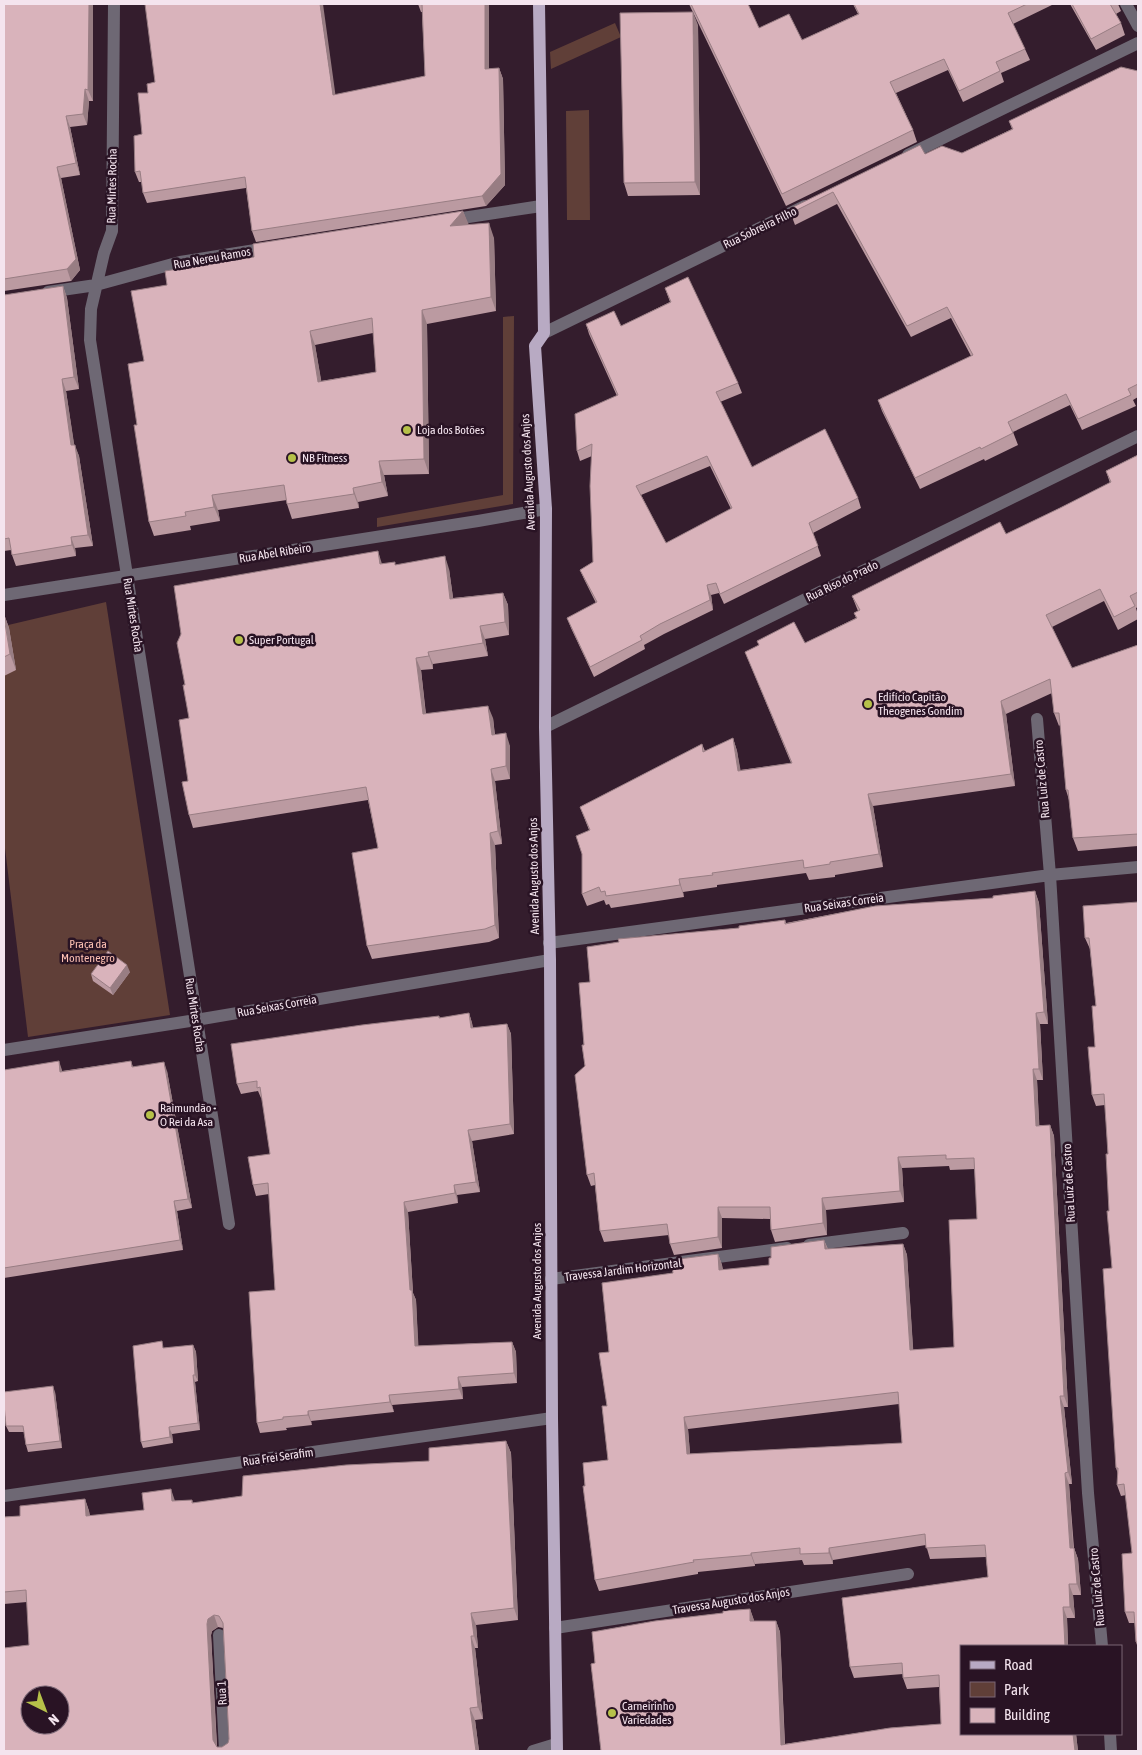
<svg xmlns="http://www.w3.org/2000/svg" width="1142" height="1755" viewBox="0 0 1142 1755" font-family="'Asap Condensed',sans-serif">
  <style>
    .green { fill: #603f38 }
    .lines { fill: none; stroke-linecap: round; stroke-linejoin: round }
    .minor { stroke: #6e6874; stroke-width: 12 }
    .primary { stroke: #b8aac3; stroke-width: 12 }
    .wall { fill: #bb9aa1; fill-rule: evenodd }
    .shaded-wall { fill: #987d83 }
    .building { fill: #d9b3bb; stroke: #987d83; fill-rule: evenodd }
    .poi-dot { fill: #b6c149; stroke: #291324; stroke-width: 2 }
    .labels { text-anchor: middle; stroke-width: 5; stroke-linejoin: round; paint-order: stroke }
    .street-label { font-size: 12px; fill: #f4e4ee; stroke: #291324 }
    .poi-label { font-size: 12px; fill: #f4e4ee; stroke: #291324; text-anchor: start }
    .park-label { font-size: 12px; fill: #fdc0b3; stroke: #291324 }
  </style>
  <rect width="100%" height="100%" fill="#341d2d"/>
  <!-- green -->
  <path class="green" d="M615 23 621 37 551 69 550 52Z
    M589 110 590 220H567L566 111Z
    M514 316 513 504 377 527V518L503 495V317Z
    M106 602 170 1015 28 1037 4 840V626Z"/>
  <g class="lines">
    <!-- minor -->
    <path class="minor" d="M114 4 112 231 104 253 91 309 90 340 229 1224
      M1126 4 1138 26
      M908 155 1138 43
      M449 220 541 206
      M48 292 96 285 180 262 268 248
      M544 333 805 206
      M4 595 478 521 546 509
      M1037 719 1050 875 1088 1493 1102 1646
      M545 727 1138 436
      M549 943 1050 875 1138 867
      M4 1050 196 1020 550 960
      M809 1245 903 1233
      M551 1279 787 1248
      M4 1496 552 1418
      M555 1628 908 1574
      M219 1635 225 1751
      M1110 1734 1111 1751
      M533 1751 556 1744"/>
    <!-- primary -->
    <path class="primary" d="M539 4 544 333 535 346 546 509 545 727 550 960 552 1418 557 1751"/>
  </g>
  <!-- wall -->
  <path class="wall" d="M4 4H93V101H89L87 125 70 127 80 175 61 178 80 270 71 281 4 291Z
    M418 4H489V69L499 68 503 79 505 185 486 206 256 242 252 231 246 188 147 203 143 193 142 182H139L135 172 142 134 148 93 336 95 425 76 422 12H421Z
    M689 4H748L759 28 802 40 858 14 853 4H1054L1013 24 1025 49 1030 60 1001 73 1004 82 963 102 948 70 896 93 913 130 917 142 786 206Z
    M1070 4H1118L1121 11 1116 14 1121 23 1125 35 1096 50Z
    M698 25 700 195 628 196 624 183Z
    M1138 71V397L1133 400 1136 406 1082 430 1070 405 1013 432 1018 445 985 461 984 459 920 489 882 411 878 400 971 356 951 318 911 337 837 204 795 225 789 209 925 154 962 153 1012 129 1009 121Z
    M463 211 468 225 494 238 496 311 427 324 429 474 384 475 388 496 358 502 359 508 292 519 287 504V500L218 510 220 521 190 526 191 530 154 536 149 522 137 425 144 361 167 285 254 257ZM373 333 376 372 321 381 315 345Z
    M63 286 67 298 79 389 66 391 74 445 79 456 93 546 75 548 76 556 16 566 12 555 11 550 4 551V295Z
    M665 288 738 383 742 393 720 402 752 467 858 498 861 508 813 533 821 556 724 604 719 593 711 595 713 610 664 634 644 645 645 649 594 677 571 628 567 618 596 603 584 579 580 570 593 562 592 456 580 461 577 451 617 396 589 334 586 324 621 326 670 302ZM710 466 731 509 666 543 641 495Z
    M1138 455V607L1136 608 1138 615V619L1118 630 1104 601 1052 627 1072 668 1138 645V846L1078 851 1073 838 1069 800 1066 790 1060 725 1059 726 1054 713 1052 693 1006 714 1015 786 873 806 883 867 835 875V877L809 880 806 873 717 885V887L683 892 684 897 611 908 609 904 606 905 604 900 587 906 582 894 589 830 580 807 702 744 705 751 733 738 737 751 740 770 791 763 745 652 805 643 856 618 854 613 858 611 852 596 1006 534 1060 508 1110 483 1106 471Z
    M382 564 449 569 453 598 503 593 508 605 509 635 485 639 488 656 433 664V669L421 670 426 714 493 718 495 735 510 746V779L495 781 502 844 495 845 499 938 489 942 372 959 367 946 378 848 368 800 193 828 189 815 188 781 189 718 185 685Z
    M4 614 9 628 16 670 4 676Z
    M1035 891 1039 903 1048 1024H1040L1043 1080H1037L1039 1125H1050L1054 1136 1068 1407H1064L1072 1484H1069L1074 1548 1078 1559 1081 1595H1073L1075 1618H1067L1068 1646H961V1734H1076L1078 1751H601L591 1664 595 1663 592 1632 655 1621 723 1613V1611L750 1609 754 1621H776L780 1632 785 1744 890 1728 941 1724 939 1687 907 1689 903 1678V1674L854 1678 850 1667 842 1598 988 1577 986 1557 930 1559 926 1545 833 1560V1564L804 1565 802 1560 755 1564V1566L698 1572V1574L599 1591 595 1580 583 1486H585L583 1463 608 1460 602 1406H607L599 1353 609 1352 602 1283 673 1273 671 1260 718 1254 722 1265 723 1270 769 1265V1258H771V1247L824 1240 828 1249 903 1244 907 1255 913 1350 954 1347 949 1220 977 1219 975 1169 950 1170 949 1166 902 1168 904 1202 826 1210 827 1235 775 1242 771 1230 770 1219 722 1218V1248L674 1255 670 1244 669 1235 604 1242 600 1231 595 1185 591 1186 587 1175 575 1075 585 1066 582 1045H584L579 983 590 982 587 947 619 942 618 939 739 928V926L785 920 786 923 875 906 993 898V896ZM899 1404 902 1443 690 1454 688 1429Z
    M1138 902V1648L1136 1642 1135 1623H1129L1125 1612 1132 1553 1126 1495 1121 1496 1117 1485 1118 1474 1116 1468 1112 1268 1108 1154 1105 1105 1096 1106 1092 1095 1095 1047 1096 1006 1090 949 1085 938Z
    M130 972 113 995 93 981 91 974Z
    M469 1013 472 1023 473 1028 507 1024 511 1034 514 1134 472 1141 480 1192 457 1195 458 1203 408 1212 413 1293 416 1300 418 1346 512 1342 516 1352 517 1383 462 1387 463 1399 392 1405 394 1412 311 1421 312 1425 286 1428 287 1430 260 1433 257 1423 275 1290 269 1194 256 1196 253 1185 270 1154 262 1098H261L258 1091 241 1094 237 1084 439 1016 440 1018Z
    M131 1061 133 1067 167 1071 192 1208 177 1211 183 1250 4 1278V1070L62 1071Z
    M193 1345 196 1352 198 1381 195 1382 200 1430 172 1434 173 1443 143 1448 141 1442 165 1348Z
    M55 1392 62 1448 28 1452 26 1445 24 1432H9L6 1426Z
    M506 1441 511 1453 518 1620 476 1625 478 1648H475L483 1719 475 1720 479 1751H4L29 1645 27 1602 4 1604V1517L20 1516 85 1499 89 1511 90 1516 144 1510 175 1501 192 1500 193 1503 242 1496 429 1461ZM218 1627 223 1628 229 1739 228 1743 222 1747H217V1745L211 1635 212 1631Z"/>
  <!-- shaded-wall -->
  <path class="shaded-wall" d="M89 4H93V101L88 90Z
    M320 4H323L337 106 333 95Z
    M485 4H489V80L485 69Z
    M693 12 698 25 700 195 695 182Z
    M499 68 503 79 505 185 486 206 482 196Z
    M85 89 89 101 87 125 83 114Z
    M66 116 70 127 80 175 76 163Z
    M57 167 61 178 80 270 71 281 67 269Z
    M463 211 469 225 450 226Z
    M489 223 494 238 496 311 491 297Z
    M63 286 67 298 79 389 74 377Z
    M422 310 427 324 429 474 424 459Z
    M310 331 315 345 324 396 318 382Z
    M62 379 66 391 76 456 71 445Z
    M75 445 79 456 93 546 88 535Z
    M379 461 384 475 388 496 382 482Z
    M353 488 358 502 359 508 354 494Z
    M212 495 218 510 220 521 214 507Z
    M71 537 75 548 76 556 72 545Z
    M378 551 382 564H380Z
    M445 556 449 569 455 611 450 599Z
    M707 585 711 595 713 610 710 600Z
    M503 593 508 605 509 635 505 622Z
    M4 614 9 628 16 670 10 654Z
    M480 626 485 639 488 656 483 643Z
    M428 652 433 664V669L429 656Z
    M416 658 421 670 427 727 423 714Z
    M1001 701 1006 714 1015 786 1011 774Z
    M488 706 493 718 496 748 492 735Z
    M506 733 510 746V779L506 766Z
    M733 738 737 751 743 783 738 771Z
    M491 769 495 781 502 844 498 831Z
    M868 794 873 806 883 867 879 854Z
    M490 833 495 845 499 938 495 925Z
    M679 879 683 892 684 897 680 885Z
    M1035 891 1039 903 1048 1024 1044 1012Z
    M127 965 130 972 113 995 110 988Z
    M469 1013 472 1023 474 1039 471 1028Z
    M1036 1013 1040 1024 1043 1080 1039 1069Z
    M507 1024 511 1034 514 1134 510 1124Z
    M59 1061 62 1070 63 1081 60 1072Z
    M164 1062 167 1071 192 1208 188 1199Z
    M1033 1069 1037 1080 1040 1137 1036 1126Z
    M1050 1125 1054 1136 1068 1407 1064 1396Z
    M468 1130 472 1141 480 1192 476 1182Z
    M898 1157 902 1168 904 1202 900 1191Z
    M454 1185 457 1195 458 1203 455 1193Z
    M822 1198 826 1210 827 1235 823 1223Z
    M174 1201 177 1211 183 1250 180 1240Z
    M404 1202 408 1212 413 1293 416 1300 419 1356 415 1346 410 1290Z
    M718 1207 722 1218V1248L718 1237Z
    M824 1240 828 1251 825 1249Z
    M903 1244 907 1255 914 1361 910 1350Z
    M718 1254 722 1265 723 1281 719 1270Z
    M512 1342 516 1352 517 1383 514 1373Z
    M193 1345 196 1352 198 1381 195 1375Z
    M193 1375 195 1382 200 1430 198 1423Z
    M458 1377 462 1387 463 1399 459 1389Z
    M53 1386 55 1392 62 1448 60 1441Z
    M389 1395 392 1405 394 1412 390 1402Z
    M1060 1396 1064 1407 1072 1484 1068 1472Z
    M308 1411 311 1421 312 1425 308 1415Z
    M684 1417 688 1429 691 1465 687 1454Z
    M169 1427 172 1434 173 1443 170 1437Z
    M506 1441 511 1453 518 1620 514 1608Z
    M1065 1473 1069 1484 1074 1559 1070 1548Z
    M171 1489 175 1501H172Z
    M85 1499 89 1511 91 1528 86 1516Z
    M829 1548 833 1560V1564L829 1553Z
    M1074 1548 1078 1559 1081 1595 1077 1584Z
    M751 1553 755 1564V1566L751 1555Z
    M1069 1584 1073 1595 1075 1618 1070 1607Z
    M1063 1607 1067 1618 1068 1646H1065Z
    M750 1609 754 1620V1632L750 1621Z
    M471 1613 476 1625 478 1648 474 1636Z
    M214 1615 218 1627 212 1631 211 1635 217 1751 213 1740 207 1624 208 1619Z
    M776 1621 780 1632 785 1751 781 1745Z
    M471 1636 475 1648 483 1719 478 1707Z
    M470 1708 475 1720 479 1751H476Z
    M1073 1734H1076L1078 1751H1075Z"/>
  <!-- building -->
  <path class="building" d="M4 4H89L88 90 85 89 83 114 66 116 76 163 57 167 76 259 67 269 4 279Z
    M145 4H320L333 95 425 76 422 4H485V69L499 68 501 174 482 196 252 231 245 177 143 193 140 171 135 172 134 136 142 134 138 93H148L147 84 155 82Z
    M691 4H748L759 28 789 14 802 40 859 14 854 4H1027L1008 13 1025 49 996 62 1000 71 959 91 944 59 890 82 913 130 782 194Z
    M1072 4H1110L1121 23 1091 39Z
    M693 12 695 182 624 183 620 13Z
    M1121 67 1138 71V384L1128 389 1131 395 1078 419 1066 394 1008 422 1013 433 981 449 980 447 915 478 878 400 973 355 947 307 907 326 833 192 791 213 789 209 920 145 925 154 942 146 962 153 1013 129 1009 121Z
    M463 211 450 226 489 223 491 297 422 310 424 459 379 461 382 482 353 488 354 494 287 504 284 485 212 495 214 507 185 512 186 516 149 522 134 425H137L128 364 144 361 131 291 167 285 165 271 254 257 253 244ZM372 318 376 372 318 382 310 331Z
    M688 277 738 383 716 392 752 467 825 429 858 498 809 523 818 546 720 594 716 583 707 585 710 600 660 624 640 636 642 640 590 667 567 618 597 602 580 570 593 562 590 486 592 444 577 451 575 414 618 395 586 324 614 311 621 326 671 302 665 288ZM707 456 732 508 666 543 636 486Z
    M63 286 74 377 62 379 71 445H75L88 535 71 537 72 545 12 555 9 538 4 539V295Z
    M1138 455V592L1130 596 1135 606 1114 617 1100 589 1046 615 1072 668 1138 645V834L1073 838 1068 790H1066L1059 713H1054L1050 679 1001 701 1011 774 868 794 879 854 830 862V864L804 868 803 860 712 873 713 875 679 879 680 885 606 896 605 891 601 892 599 887 582 894V854L576 836 590 830 580 807 702 744 703 752 733 738 738 771 792 763 745 652 759 645 757 641 794 622 805 643 857 618 854 613 860 610 852 596 1000 522 1006 534 1060 508 1111 482 1106 471Z
    M378 551 380 564 395 562V565L445 556 450 599 503 593 505 622 480 626 483 643 428 652 429 656 416 658 423 714 488 706 492 735 506 733V766L491 769 498 831 490 833 495 925 485 929 367 946 352 853 378 848 366 787 189 815 182 782 188 781 179 720 189 718 183 685H185L177 643 181 634 174 586Z
    M4 617 10 654 4 657Z
    M1035 891 1044 1012 1036 1013 1039 1069H1033L1036 1126 1050 1125 1064 1396H1060L1068 1472 1065 1473 1070 1548H1074L1077 1584H1069L1070 1607H1063L1065 1646H961V1734H1073L1075 1751H601L591 1664 595 1663 592 1632 655 1621 723 1613V1611L750 1609V1621H776L781 1745 890 1728 941 1724 939 1675 903 1678 902 1663 850 1667 842 1598 988 1577 985 1545 926 1548 925 1534 829 1548V1553L800 1554V1548L751 1553V1555L693 1560 694 1562 595 1580 583 1486H585L583 1463 608 1460 602 1406H607L599 1353 609 1352 602 1283 673 1273 671 1260 718 1254 719 1270 769 1265V1258H771V1247L824 1240 825 1249 903 1244 910 1350 954 1347 949 1220 977 1219 974 1158 946 1159V1155L898 1157 900 1191 822 1198 823 1223 771 1230 770 1207H718V1237L670 1244 667 1224 600 1231 594 1173 587 1175 575 1075 585 1066 582 1045H584L579 983 590 982 587 947 619 942 618 939 739 928V926L785 920V924L875 906 993 898V896ZM898 1392 902 1443 687 1454 684 1417Z
    M1138 902V1642H1136L1134 1612H1125L1122 1554 1132 1553 1124 1484 1117 1485 1118 1468H1116L1103 1269 1112 1268 1107 1211H1109L1106 1154H1108L1106 1123 1104 1094 1092 1095 1088 1047H1095L1092 1006H1096L1089 938H1085L1083 906Z
    M108 951 127 965 110 988 91 974Z
    M469 1013 471 1028 507 1024 510 1124 468 1130 476 1182 454 1185 455 1193 404 1202 410 1290H412L415 1346 512 1342 514 1373 458 1377 459 1389 389 1395 390 1402 308 1411V1415L283 1417V1419L257 1423 249 1292 275 1290 268 1183 253 1185 248 1157 270 1154 260 1087 257 1088V1081L237 1084 231 1044 362 1025 439 1016V1018Z
    M59 1061 60 1072 131 1061 132 1067 164 1062 188 1199 174 1201 180 1240 4 1268V1070Z
    M162 1341 163 1348 193 1345 195 1375H193L198 1423 169 1427 170 1437 141 1442 133 1346Z
    M53 1386 60 1441 26 1445 23 1426H6L4 1404V1392Z
    M506 1441 514 1608 471 1613 474 1636H471L478 1707 470 1708 476 1751H4V1648L29 1645 26 1590 4 1592V1517L20 1516V1506L85 1499 86 1516 144 1510 142 1493 171 1489 172 1501 192 1500V1503L242 1496 243 1476 346 1465 429 1461V1448ZM214 1615 219 1616 223 1623 229 1739 228 1743 222 1747H217L213 1740 207 1624 208 1619ZM30 1695H60V1725H30Z"/>
  <!-- markers -->
  <g class="poi-dot">
    <circle cx="407" cy="430" r="5"/>
    <circle cx="292" cy="458" r="5"/>
    <circle cx="239" cy="640" r="5"/>
    <circle cx="868" cy="704" r="5"/>
    <circle cx="150" cy="1115" r="5"/>
    <circle cx="612" cy="1713" r="5"/>
  </g>
  <g class="labels">
    <!-- street labels -->
    <g class="street-label">
      <text transform="translate(112 186) rotate(-89)" y="4">Rua Mirtes Rocha</text>
      <text transform="translate(760 228) rotate(-26)" y="4">Rua Sobreira Filho</text>
      <text transform="translate(212 258) rotate(-10)" y="4">Rua Nereu Ramos</text>
      <text transform="translate(528 472) rotate(-93)" y="4">Avenida Augusto dos Anjos</text>
      <text transform="translate(275 553) rotate(-9)" y="4">Rua Abel Ribeiro</text>
      <text transform="translate(842 581) rotate(-26)" y="4">Rua Riso do Prado</text>
      <text transform="translate(133 615) rotate(81)" y="4">Rua Mirtes Rocha</text>
      <text transform="translate(1042 779) rotate(-95)" y="4">Rua Luiz de Castro</text>
      <text transform="translate(534 876) rotate(-91)" y="4">Avenida Augusto dos Anjos</text>
      <text transform="translate(844 903) rotate(-8)" y="4">Rua Seixas Correia</text>
      <text transform="translate(277 1006) rotate(-10)" y="4">Rua Seixas Correia</text>
      <text transform="translate(195 1015) rotate(81)" y="4">Rua Mirtes Rocha</text>
      <text transform="translate(1069 1183) rotate(-93)" y="4">Rua Luiz de Castro</text>
      <text transform="translate(623 1270) rotate(-7)" y="4">Travessa Jardim Horizontal</text>
      <text transform="translate(537 1281) rotate(-90)" y="4">Avenida Augusto dos Anjos</text>
      <text transform="translate(278 1457) rotate(-8)" y="4">Rua Frei Serafim</text>
      <text transform="translate(1097 1587) rotate(-95)" y="4">Rua Luiz de Castro</text>
      <text transform="translate(731 1601) rotate(-9)" y="4">Travessa Augusto dos Anjos</text>
      <text transform="translate(222 1693) rotate(-93)" y="4">Rua 1</text>
    </g>
    <!-- poi labels -->
    <g class="poi-label">
      <text x="417" y="434">Loja dos Botões</text>
      <text x="302" y="462">NB Fitness</text>
      <text x="249" y="644">Super Portugal</text>
      <text x="878" y="701">Edifício Capitão<tspan x="878" dy="14">Theogenes Gondim</tspan></text>
      <text x="160" y="1112">Raimundão -<tspan x="160" dy="14">O Rei da Asa</tspan></text>
      <text x="622" y="1710">Carneirinho<tspan x="622" dy="14">Variedades</tspan></text>
    </g>
    <!-- park labels -->
    <g class="park-label">
      <text x="88" y="948">Praça da<tspan x="88" dy="14">Montenegro</tspan></text>
    </g>
  </g>
  <!-- border -->
  <rect width="1142" height="1755" fill="none" stroke="#f4e4ee" stroke-width="10"/>
  <!-- legend -->
  <rect x="960" y="1645" width="162" height="90" fill="#291324" stroke="#7a6775"/>
  <rect x="970" y="1661" width="25" height="8" fill="#b8aac3" stroke="#7a6775"/>
  <text x="1004" y="1670" font-size="15" fill="#f4e4ee">Road</text>
  <rect x="970" y="1682" width="25" height="15" fill="#603f38" stroke="#7a6775"/>
  <text x="1004" y="1695" font-size="15" fill="#f4e4ee">Park</text>
  <rect x="970" y="1708" width="25" height="15" fill="#d9b3bb" stroke="#7a6775"/>
  <text x="1004" y="1720" font-size="15" fill="#f4e4ee">Building</text>
  <!-- north arrow -->
  <g transform="translate(45 1710) rotate(138)"><circle r="24" fill="#291324" stroke="#7a6775"/>
  <path d="M0-4L9 19L0 12L-9 19Z" fill="#b6c149"/>
  <text y="-8" font-size="14" font-weight="bold" text-anchor="middle" fill="#f4e4ee">N</text>
  </g>
</svg>
